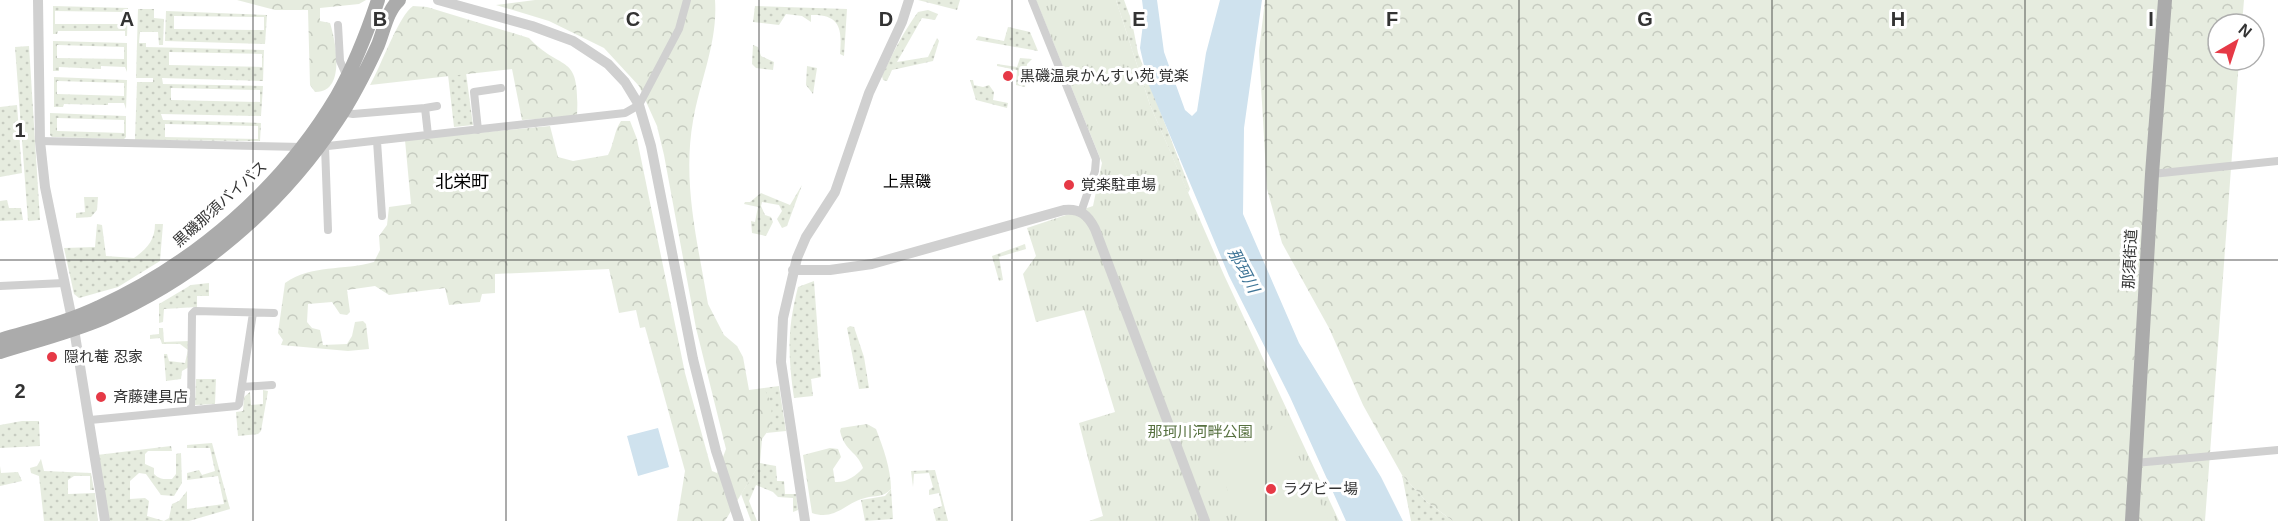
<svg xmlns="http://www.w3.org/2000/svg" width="2278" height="521" viewBox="0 0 2278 521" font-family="Arial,'Noto Sans JP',sans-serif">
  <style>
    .grass { fill: url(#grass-dots); fill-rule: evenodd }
    .forest { fill: url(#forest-crowns) }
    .park { fill: url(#park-tufts) }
    .pitch { fill: #e6ecdf }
    .water { fill: #cfe2ee }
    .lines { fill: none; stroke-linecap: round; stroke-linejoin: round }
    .minor { stroke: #d0d0d0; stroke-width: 8 }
    .tertiary { stroke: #d0d0d0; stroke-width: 10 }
    .primary { stroke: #ababab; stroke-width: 14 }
    .grid { fill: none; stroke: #333; stroke-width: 1.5; stroke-opacity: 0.55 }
    .poi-dot { fill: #e63946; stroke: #fff; stroke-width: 2 }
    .labels { text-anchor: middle; stroke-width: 6; stroke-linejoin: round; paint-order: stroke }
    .poi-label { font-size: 15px; fill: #333; stroke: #fff; text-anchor: start }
    .street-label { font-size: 15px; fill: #333; stroke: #fff }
    .park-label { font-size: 15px; fill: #56703f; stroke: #fff }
    .neighbourhood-label { font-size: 16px; fill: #000; stroke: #fff }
    .water-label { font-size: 16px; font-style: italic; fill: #3f7597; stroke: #fff }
    .quarter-label { font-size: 18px; fill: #000; stroke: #fff }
    .grid-label { font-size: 20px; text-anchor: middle; font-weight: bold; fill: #333; stroke: #fff; stroke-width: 6; stroke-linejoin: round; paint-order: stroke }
  </style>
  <defs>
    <pattern id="grass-dots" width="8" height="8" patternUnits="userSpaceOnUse" patternTransform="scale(1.5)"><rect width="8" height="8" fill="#e6ecdf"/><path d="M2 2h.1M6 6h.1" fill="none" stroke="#c6cbc0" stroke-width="1.8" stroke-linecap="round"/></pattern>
    <pattern id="forest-crowns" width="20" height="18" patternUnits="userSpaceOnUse" patternTransform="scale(1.5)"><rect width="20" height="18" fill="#e6ecdf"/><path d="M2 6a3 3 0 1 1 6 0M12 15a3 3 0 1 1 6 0" fill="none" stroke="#c6cbc0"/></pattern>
    <pattern id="park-tufts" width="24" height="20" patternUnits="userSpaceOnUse" patternTransform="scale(1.5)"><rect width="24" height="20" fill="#e6ecdf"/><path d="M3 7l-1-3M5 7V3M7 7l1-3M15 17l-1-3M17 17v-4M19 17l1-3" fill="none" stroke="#c6cbc0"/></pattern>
  </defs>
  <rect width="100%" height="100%" fill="#fff"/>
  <!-- grass -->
  <path class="grass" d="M918 0H960L957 10Z
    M1116 0H1124L1132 22 1138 53 1190 189 1188 193 1150 105Z
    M53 6 128 8 127 36H125V31H58L57 34H53ZM55 11 124 12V24H55Z
    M755 6 847 9 844 56 840 54C842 30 841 14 811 15V22L802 16 786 14 779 25 753 22Z
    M138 9H154V18L164 19 163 45H159L158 32H140L139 43H146V47L264 50 263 81 162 78 163 84 263 86 261 116 161 114 163 120 261 123 260 141 135 140 137 82H153V78H136ZM169 52 262 54V67L169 65ZM171 88 260 90V102L171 100ZM165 124 258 126V139L165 137Z
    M928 10 938 14 935 20 922 18 897 62 928 57 937 38 939 41 933 61 892 70 887 81 883 80 882 76C892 54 904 31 918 12Z
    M166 11 267 15 265 44 165 41ZM174 16 264 17V30L174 29Z
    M1008 27 1030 32 1038 51 976 40 978 36 1004 41Z
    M53 41 127 43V72L125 67 101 66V69L59 67V71H53ZM57 45 124 47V59L57 58Z
    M753 45 758 47 761 56 774 62 773 70 756 68 752 64Z
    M29 46 40 220 28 221 15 47Z
    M1020 58 1032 59 1027 64 1025 87 1016 85 1017 70 997 66V64L1017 67Z
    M807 66 817 68 813 94 806 85Z
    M466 73 473 125 454 127 448 75Z
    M54 77 127 80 126 109 124 103H108V105L64 104 63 107H54ZM57 81 124 83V96L57 94Z
    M970 80H973L974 85 983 87 989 85 994 92 993 100 1008 103 1007 108 976 100Z
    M17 105 22 173 0 177V107Z
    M50 113 126 116V137L124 139 52 137 50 135ZM57 118 124 120V133L57 131Z
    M802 185 787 226 782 228 777 219 782 211 779 205 762 202 761 206 765 215 771 217 773 222 766 236 752 233 751 221 755 222 758 207 744 204 745 202H750L761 193 790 205Z
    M84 197H98L97 210 91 217 76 218V213L85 212Z
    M7 200 9 208H21L23 220 0 221V201Z
    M97 224 102 225 106 256 134 258C147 249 155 240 155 224H163L160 261 118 287 79 298 74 294 64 248 95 247Z
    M1025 244 1026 249 999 257 1003 280 999 281 992 256Z
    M814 281 821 377 811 379 813 396 794 398C788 355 787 330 798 287Z
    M209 283V296H197V307L164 309 163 322 159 323V304L191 285Z
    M850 326 854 327 864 357 869 388 859 389 847 328Z
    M159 328H163L164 342 189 341V367L182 371 181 379 166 381 164 354H167L169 361 185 363 188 350 180 344H162L160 338 150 339V335L159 334Z
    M196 379H216L215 404 195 405Z
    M779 386 786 431 766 433 770 428 764 388Z
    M263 390 268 391 261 431 258 434 238 436 236 412 243 411 244 397 250 392 251 405 263 404Z
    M22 421H39L40 446 0 448V425Z
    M212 443 230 509 189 521H109L97 455 171 446 172 451H148L145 454V464L154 468V474C160 480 165 479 172 479L176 474V454L181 453 182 483 174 496 161 495 146 474 139 473 130 481V499L145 498 149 501 147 516 164 521 169 518 172 504 179 501 187 491V509L224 504 218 476 187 480V473L199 470 202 475 215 471 210 448H187V445Z
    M41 459 44 471 91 473 94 490H90V476H74L68 480V494L95 493 98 521H44L39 476 31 473 30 468 37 466Z
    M760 463 776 466 777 481H784L785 494H796L798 510 793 512V498L778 497 773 492 756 485 749 501 757 521H751L741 494Z
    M0 466 1 473 18 472 22 481 0 486Z
    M935 470 948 521H936L933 509 942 506 939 493 929 495V490L933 487 929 473 914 474 913 487 911 471Z
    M1402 475 1427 502 1453 521H1411Z
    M891 489 893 519 865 521 861 500 885 496Z"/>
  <!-- forest -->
  <path class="forest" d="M237 0H366L359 4 320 8V21L330 23C336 42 346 93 315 92L310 85 308 10H275Z
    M535 0H715C718 42 700 80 693 121 682 183 698 244 708 304L724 335 737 346 743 357 749 390 764 388 772 405 770 428 762 439 760 463 725 521H677L685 471 645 327 640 328 636 310 619 313 609 269 495 274V293L482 294 480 302 449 305 445 288 389 295 375 286 347 290 350 312 347 315 340 314 332 302 308 304 307 322 312 328 320 330 323 345 347 344 352 336 355 322 363 321 366 324 369 349 348 351 281 345 283 340 278 333 285 283C312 264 343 271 374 262L380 250 379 236 387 225 389 207 411 204 405 140 550 126 558 157 573 161 608 155C614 144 614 131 621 121H630L637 139 685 373 712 471 717 473 726 449 696 328 664 155 657 126 639 86 604 48 549 21 496 5Z
    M1265 0H2244L2242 24H2218V60H2239L2205 521H1453L1427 502 1402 475 1363 405 1329 328 1282 243 1267 189 1259 51Z
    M413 6 427 7 529 38C563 74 580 50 577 116L522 120 512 69 370 85C381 66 399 15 413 6Z
    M867 424 876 429C883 447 891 469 891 489 883 498 876 495 865 498 845 503 835 521 812 513L803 455 830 448 838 449 841 457 833 469 835 482C846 483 856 476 863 468 857 451 845 452 840 431L841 428Z"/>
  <!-- park -->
  <path class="park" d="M1036 0H1116L1150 105 1224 275 1339 521H1089L1103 516 1079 423 1115 412 1084 310 1036 322 1023 274 1036 256 1027 228 1093 206 1102 163Z"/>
  <!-- pitch -->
  <path class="pitch" d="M1283 424 1329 521H1239L1215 457Z"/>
  <!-- water -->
  <path class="water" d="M1142 0H1157L1164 52 1185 110 1192 116 1197 111 1206 53 1220 0H1262L1244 128 1243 214 1299 343 1381 477 1403 521H1346L1290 397 1229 276 1148 83 1140 48 1144 16Z
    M658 428 669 467 638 476 627 436Z"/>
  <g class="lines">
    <!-- minor -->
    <path class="minor" d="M1032 0 1096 159 1095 171 1081 212
      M338 25 340 61 347 77
      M425 108 437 106
      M342 112 353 114 425 108 428 135
      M478 130 474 92 501 88
      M40 141 303 147
      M377 141 382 216
      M325 146 328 230
      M319 147 625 113 639 105 679 29 687 0
      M2152 174 2278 161
      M0 286 64 283
      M242 387 272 385
      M191 410 192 314 195 311 274 313
      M90 420 237 406 239 404 253 313
      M2135 463 2278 450"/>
    <!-- tertiary -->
    <path class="tertiary" d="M38 0 40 141 45 187 74 329 105 521
      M438 0 532 26 573 41 608 64 625 82 639 105 651 146 693 359 716 451 739 521
      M793 270H830L872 264 1064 210C1080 208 1088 215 1095 229L1205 521
      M805 521 781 362 783 318 797 258 806 237 835 192 869 93 902 22 909 0"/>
    <!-- primary -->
    <path class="primary" d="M0 340C33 330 68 322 99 307 196 263 283 187 337 96 354 66 367 33 378 0
      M0 352C35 341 71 332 104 318 199 276 280 207 337 121 353 97 366 71 378 45 384 30 387 11 399 0
      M2132 521 2152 174 2165 0"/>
  </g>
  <!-- grid -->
  <path class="grid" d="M253 0V521M506 0V521M759 0V521M1012 0V521M1266 0V521M1519 0V521M1772 0V521M2025 0V521M0 260H2278"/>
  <!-- markers -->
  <g class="poi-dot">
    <circle cx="1008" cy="76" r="6"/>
    <circle cx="1069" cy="185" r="6"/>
    <circle cx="52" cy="357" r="6"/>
    <circle cx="101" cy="397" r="6"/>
    <circle cx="1271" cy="489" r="6"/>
  </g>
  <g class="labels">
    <!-- poi labels -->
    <g class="poi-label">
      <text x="1020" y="81">黒磯温泉かんすい苑 覚楽</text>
      <text x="1081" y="190">覚楽駐車場</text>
      <text x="64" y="362">隠れ菴 忍家</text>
      <text x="113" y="402">斉藤建具店</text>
      <text x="1283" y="494">ラグビー場</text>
    </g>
    <!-- street labels -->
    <g class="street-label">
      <text transform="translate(220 204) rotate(-42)" y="5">黒磯那須バイパス</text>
      <text transform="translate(2130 259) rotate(-87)" y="5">那須街道</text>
    </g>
    <!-- park labels -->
    <g class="park-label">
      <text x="1200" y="437">那珂川河畔公園</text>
    </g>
    <!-- neighbourhood labels -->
    <g class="neighbourhood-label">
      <text x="907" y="187">上黒磯</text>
    </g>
    <!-- water labels -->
    <g class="water-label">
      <text transform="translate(1244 270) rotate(62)" y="6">那珂川</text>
    </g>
    <!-- quarter labels -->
    <g class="quarter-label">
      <text x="462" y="188">北栄町</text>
    </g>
  </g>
  <g class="grid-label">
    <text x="127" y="26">A</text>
    <text x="380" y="26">B</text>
    <text x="633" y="26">C</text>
    <text x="886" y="26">D</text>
    <text x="1139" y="26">E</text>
    <text x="1392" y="26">F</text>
    <text x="1645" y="26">G</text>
    <text x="1898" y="26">H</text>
    <text x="2151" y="26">I</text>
    <text x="20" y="137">1</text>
    <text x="20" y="398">2</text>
  </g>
  <!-- north arrow -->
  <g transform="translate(2236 42) rotate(39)"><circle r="28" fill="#ffffff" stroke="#adadad" stroke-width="1.5"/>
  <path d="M0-4.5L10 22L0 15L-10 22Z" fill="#e63946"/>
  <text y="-9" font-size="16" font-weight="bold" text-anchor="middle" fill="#333333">N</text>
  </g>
</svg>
